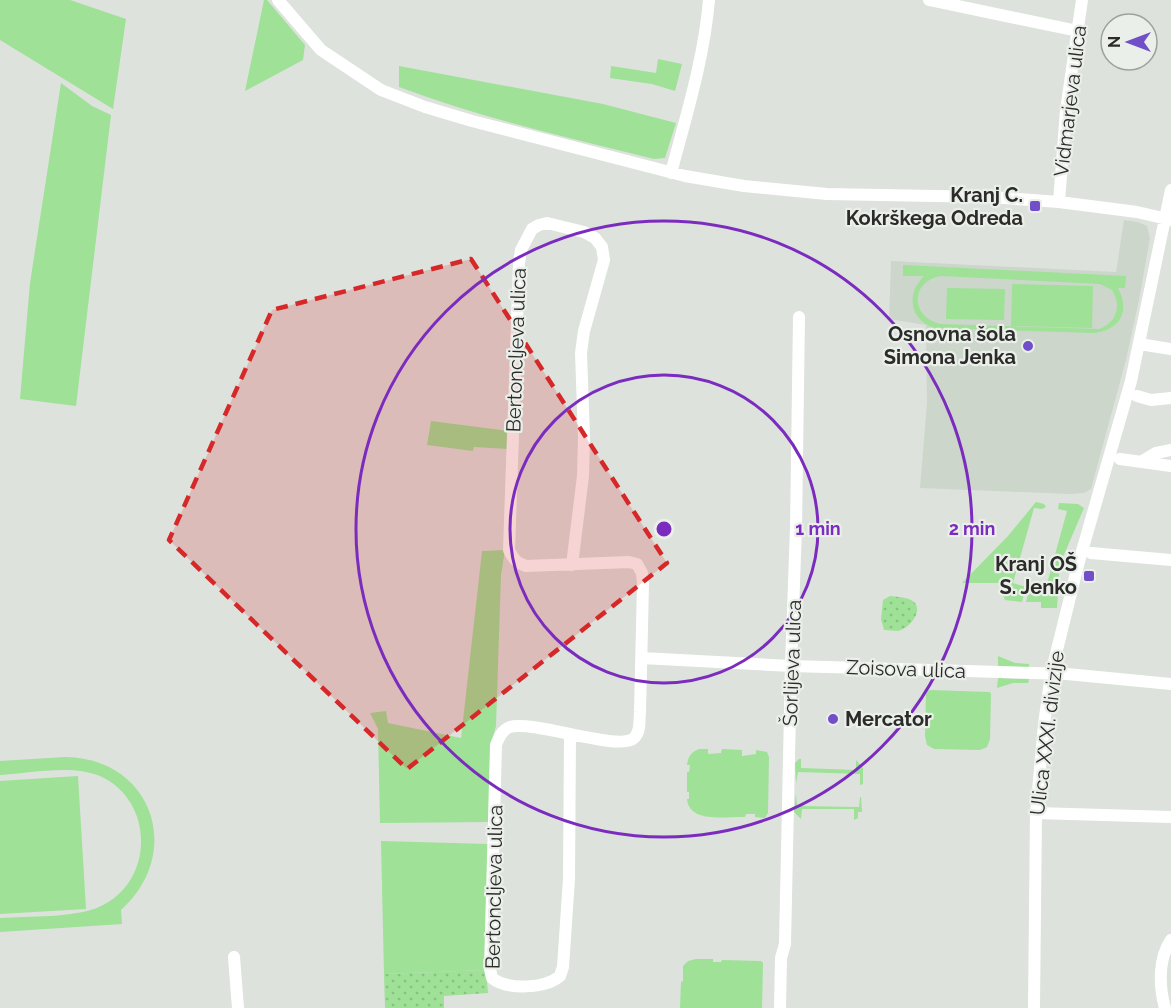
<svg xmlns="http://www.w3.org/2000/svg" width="1171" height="1008" viewBox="0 0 1171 1008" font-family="Raleway,sans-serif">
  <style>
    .built { fill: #ccd6cb }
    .grass { fill: #9ee197; fill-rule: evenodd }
    .park { fill: url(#park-dots) }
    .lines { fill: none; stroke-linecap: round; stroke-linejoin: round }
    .street { stroke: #fff; stroke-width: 12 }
    .marked { fill: #d62828; fill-opacity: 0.2; stroke: #d62828; stroke-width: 4.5; stroke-dasharray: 12 8; stroke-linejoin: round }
    .ring { fill: none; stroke: #7b2cbf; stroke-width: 3 }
    .poi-dot { fill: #714fc9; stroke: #ebefea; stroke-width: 2 }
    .labels { text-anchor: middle; stroke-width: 4.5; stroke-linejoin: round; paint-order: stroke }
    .street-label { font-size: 20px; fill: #2b2c2a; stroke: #ebefea }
    .poi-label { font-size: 20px; font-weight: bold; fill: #2b2c2a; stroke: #ebefea; text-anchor: end }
    .centre { fill: #7b2cbf; stroke: #ebefea; stroke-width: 3 }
    .ring-label { font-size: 18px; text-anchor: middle; font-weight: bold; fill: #7b2cbf; stroke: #ebefea; stroke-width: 4.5; stroke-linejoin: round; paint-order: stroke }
  </style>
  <defs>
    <pattern id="park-dots" width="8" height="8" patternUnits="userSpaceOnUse" patternTransform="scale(1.5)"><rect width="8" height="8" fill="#9ee197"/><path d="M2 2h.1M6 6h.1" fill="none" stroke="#88c182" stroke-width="1.8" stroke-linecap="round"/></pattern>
  </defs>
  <rect width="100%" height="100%" fill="#dde2dd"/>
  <!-- built -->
  <path class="built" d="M1124 220 1138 222 1147 226 1150 238 1139 300 1126 360 1091 489 1084 493 1071 494 920 488 927 403 926 325 889 319 891 261 1116 272Z"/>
  <!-- grass -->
  <path class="grass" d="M0 0H70L126 19 113 109 0 40Z
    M264 0H267L305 45 303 60 245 91Z
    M658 59 682 64 675 91 652 84 610 78 611 66 656 73Z
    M399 66 603 104 676 123 665 158 654 159C569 138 481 118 399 87Z
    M61 83 92 106 111 115 76 406 20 399 30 283Z
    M903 265 1126 276 1125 288H1118C1131 312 1119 330 1094 333L935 328C909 320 906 294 924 276H903ZM941 276 1100 284 1112 290C1122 305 1117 323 1099 329L940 324C910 317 910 281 941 276Z
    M1012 284 1093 286 1092 328 1011 326Z
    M947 288 1005 289 1004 320 946 319Z
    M431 421 509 431 508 449 474 447 473 451 427 445Z
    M1036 502 1044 504 1046 507 1042 509 1034 508 1013 583 1026 587 1022 602 1005 600 998 583H962L1008 536Z
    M1059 503 1078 504 1084 508 1063 557H1060L1057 608H1041V602H1026L1030 588 1045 591 1067 511 1058 509Z
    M505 550 501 575 496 726 493 737 490 822 380 823 378 729 370 713 386 711 388 723 461 738 482 551Z
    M998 656 1015 663 1029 664V667H998Z
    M998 678 1029 679 1028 683H1013L997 688Z
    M929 690 990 692 991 694 990 739 987 747 980 750 934 749 927 745 925 736 926 694Z
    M699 749H708V754L721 753 722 749 742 750V756L756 754V750L767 752 769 757 768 813 765 818 755 817V814H746L745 817C727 816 689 824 687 799H689V792H687V772H689L690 765H687C688 757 691 752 699 749Z
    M65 757C152 758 185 852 121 910L122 924 0 932V918C28 916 74 918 99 907 155 882 155 801 100 776 72 764 30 773 0 775V761Z
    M799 759H801V768L856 770V760L863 768V784L860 785V774L798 772 796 783 795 763Z
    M78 776 86 909 0 914V781Z
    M796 794 797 806 859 807 860 797H861L862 812H858V818L854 820V809H802L801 819 794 812Z
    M381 841 489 844 486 970 384 974Z
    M696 959H713V962H721L722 960 761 961 763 963 762 1008H680L681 982 683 981V966L688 961Z"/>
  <!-- park -->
  <path class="park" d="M890 596C898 597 908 597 914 602 924 612 908 629 898 631 894 631 888 630 884 630L881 619 883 600Z
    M486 970 488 993 444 996V1008H385L384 974Z"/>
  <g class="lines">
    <!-- street -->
    <path class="street" d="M278 0 321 50 381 90 425 107 472 121 685 176 744 186 827 194 990 197 1059 202 1137 212 1171 220
      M929 0 1078 31
      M671 173C686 116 704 59 709 0
      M1059 202 1066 110 1082 0
      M1139 344 1171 349
      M1137 396 1151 400 1171 398
      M1120 459 1171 466
      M1141 462 1156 453 1171 450
      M1091 553 1171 560
      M642 658 791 666 1067 674 1171 684
      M570 734 569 879 563 967 560 976C545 989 507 990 492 978L490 969 496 745C499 737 502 730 510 727 534 720 619 752 634 738 641 732 639 720 640 712L643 584 642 573 637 564 629 562 526 566C517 563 513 559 509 550L519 263 521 250 532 229 539 225 547 223 584 232 595 238 602 247 604 260 584 331 581 353 584 437 583 476 572 565
      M1036 813 1171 817
      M234 957 238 1008
      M780 1008 781 958 785 944 791 666 796 528 799 317
      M1034 1008 1036 813 1044 724 1051 674 1078 565 1131 381 1171 190
      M1165 1008C1159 986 1158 959 1171 940"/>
  </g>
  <!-- marked area -->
  <path class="marked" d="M471 259 667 563 407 769 169 540 272 310Z"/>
  <!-- distance rings -->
  <g class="ring">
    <circle cx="664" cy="529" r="154"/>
    <circle cx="664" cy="529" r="308"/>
  </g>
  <!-- markers -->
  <g class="poi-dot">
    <rect x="1029" y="200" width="12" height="12" rx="3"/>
    <circle cx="1028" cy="346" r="6"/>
    <rect x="1083" y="570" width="12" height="12" rx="3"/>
    <circle cx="833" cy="719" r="6"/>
  </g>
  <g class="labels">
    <!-- street labels -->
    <g class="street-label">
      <text transform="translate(1070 101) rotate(-83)" y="7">Vidmarjeva ulica</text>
      <text transform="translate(516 350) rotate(-88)" y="7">Bertoncljeva ulica</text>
      <text transform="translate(792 663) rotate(-88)" y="7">Šorlijeva ulica</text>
      <text transform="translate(906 669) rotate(2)" y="7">Zoisova ulica</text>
      <text transform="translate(1047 733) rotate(-83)" y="7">Ulica XXXI. divizije</text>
      <text transform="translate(494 887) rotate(-89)" y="7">Bertoncljeva ulica</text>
    </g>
    <!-- poi labels -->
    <g class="poi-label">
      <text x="1023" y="202">Kranj C.<tspan x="1023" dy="23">Kokrškega Odreda</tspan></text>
      <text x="1016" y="341">Osnovna šola<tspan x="1016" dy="23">Simona Jenka</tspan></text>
      <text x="1077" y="571">Kranj OŠ<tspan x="1077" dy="23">S. Jenko</tspan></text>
      <text x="845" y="726" text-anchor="start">Mercator</text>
    </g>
  </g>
  <circle cx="664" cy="529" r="9" class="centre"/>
  <g class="ring-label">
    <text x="818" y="535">1 min</text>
    <text x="972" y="535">2 min</text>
  </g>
  <!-- north arrow -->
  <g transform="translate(1129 42) rotate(270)"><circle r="28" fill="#ebefea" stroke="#9ea19d" stroke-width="1.5"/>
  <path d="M0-4.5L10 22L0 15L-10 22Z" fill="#714fc9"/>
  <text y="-9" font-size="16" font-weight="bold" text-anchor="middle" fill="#2b2c2a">N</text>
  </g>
</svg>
